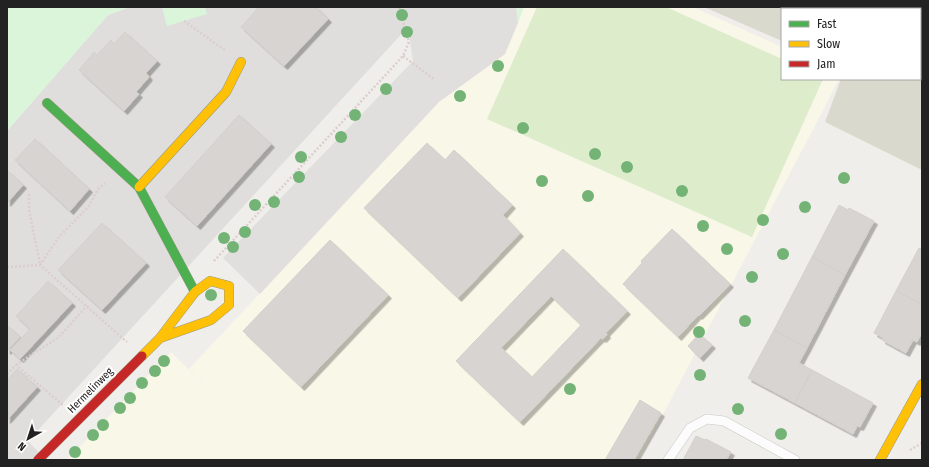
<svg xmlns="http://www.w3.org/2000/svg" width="929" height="467" viewBox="0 0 929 467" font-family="'Fira Sans Condensed',sans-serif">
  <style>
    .residential { fill: #dfdedc }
    .education { fill: #f8f7e8 }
    .construction { fill: #d9d9cd }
    .grass { fill: #ddeccb }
    .park { fill: #daf5da }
    .parking { fill: #e0dfde }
    .building { fill: #d7d4d2; stroke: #d3d0cc; fill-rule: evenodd; filter: url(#shadow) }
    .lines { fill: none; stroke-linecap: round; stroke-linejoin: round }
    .lane-casing { stroke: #c9c8c7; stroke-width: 10 }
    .fast-casing { stroke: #999a82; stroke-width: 10 }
    .slow-casing { stroke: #999a82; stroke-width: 10 }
    .jam-casing { stroke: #999a82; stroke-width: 10 }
    .path { stroke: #dccecd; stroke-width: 2.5; stroke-dasharray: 2 2; stroke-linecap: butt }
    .lane { stroke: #fdfcfc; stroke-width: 9 }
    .fast { stroke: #4caf50; stroke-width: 9 }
    .slow { stroke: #ffc107; stroke-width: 9 }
    .jam { stroke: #c62828; stroke-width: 9 }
    .tree { fill: #73b476 }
    .labels { text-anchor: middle; stroke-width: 4; stroke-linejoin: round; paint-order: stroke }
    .street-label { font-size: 11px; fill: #222; stroke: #fff }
  </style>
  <defs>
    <filter id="shadow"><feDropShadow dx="3.5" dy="3.5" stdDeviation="0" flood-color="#0004"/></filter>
  </defs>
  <rect width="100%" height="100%" fill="#f0eeeb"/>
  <!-- residential -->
  <path class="residential" d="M130 7H402L408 27 28 441 46 460H7V131L108 15Z"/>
  <!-- education -->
  <path class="education" d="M524 7H693L782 47V79H839L818 120 639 460H67L171 352 222 402 189 369 439 102 505 54Z"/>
  <!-- construction -->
  <path class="construction" d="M704 7H922V170L825 122 841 79H920V9H782V41Z"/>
  <!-- grass -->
  <path class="grass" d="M537 7H666L782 59V79H823L752 237 487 119Z"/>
  <!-- park -->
  <path class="park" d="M7 7H130L108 15 7 131Z
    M162 7H205L207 14 167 26Z
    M516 7H524L518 23Z"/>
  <!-- parking -->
  <path class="parking" d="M402 7H516L518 23 505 54 439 102 260 294 223 258 413 61 408 27Z"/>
  <!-- building -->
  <path class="building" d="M259 7H316L328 19 284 66 241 27Z
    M125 32 157 61 146 73 149 77 136 92 139 94 124 111 79 70 94 52 97 55 111 40 114 44Z
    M239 115 271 144 197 226 165 197Z
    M35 139 89 189 70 211 15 160Z
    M427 143 445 160 454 150 512 205 503 215 520 233 458 298 364 208Z
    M7 170 23 185 7 203Z
    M839 205 848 210 849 208 874 221 845 275 812 257Z
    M102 223 146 263 102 310 58 270Z
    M672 229 730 284 699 316 698 315 678 337 623 284 642 263 641 261Z
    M330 240 388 295 301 387 243 331Z
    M919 248 922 250V304L896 291Z
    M563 249 627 311 606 333 607 335 603 339 601 338 598 341 520 422 456 361ZM551 296 581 325 532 377 501 348Z
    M812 257 845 275 807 348 774 330Z
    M48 281 72 303 20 359 10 350 30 329 16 316Z
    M896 291 922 304V332L917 342 913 340 906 353 882 340 883 338 874 333Z
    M7 325 20 337 7 351Z
    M774 330 807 348 799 363 812 370 795 403 748 378Z
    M699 334 712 345 700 358 688 346Z
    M17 369 37 387 7 420V380Z
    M812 370 873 403 860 427 857 426 853 434 795 403Z
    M640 400 661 413 634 460H605Z
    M696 436 705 440 706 439 731 452 726 460H683Z"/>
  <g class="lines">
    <!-- lane casing -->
    <g class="lane-casing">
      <path id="lane" d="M668 460 690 428 707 419 724 421 795 460"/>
    </g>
    <!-- fast casing -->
    <g class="fast-casing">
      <path id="fast" d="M47 103 139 187 195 292"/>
    </g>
    <!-- slow casing -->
    <g class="slow-casing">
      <path id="slow" d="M139 187 226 92 241 62
        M142 356 160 338 195 292 210 281 229 286V305L211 320 160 338
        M880 460 922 384"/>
    </g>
    <!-- jam casing -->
    <g class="jam-casing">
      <path id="jam" d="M38 460 142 356"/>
    </g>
    <!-- path -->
    <path class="path" d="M184 21 226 51
      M403 56 435 80
      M29 194V210L40 264
      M214 261 403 56 409 42 399 7
      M40 265 59 237 89 206 98 189 105 183
      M7 267 40 265 127 342
      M16 365 59 337 87 306
      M7 374 16 365 64 406
      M910 450 922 443"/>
    <!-- lane -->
    <use href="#lane" class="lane"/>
    <!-- fast -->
    <use href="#fast" class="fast"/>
    <!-- slow -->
    <use href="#slow" class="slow"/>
    <!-- jam -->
    <use href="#jam" class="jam"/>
  </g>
  <!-- trees -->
  <g class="tree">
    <circle cx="402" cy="15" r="6"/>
    <circle cx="407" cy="32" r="6"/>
    <circle cx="498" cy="66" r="6"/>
    <circle cx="386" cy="89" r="6"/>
    <circle cx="460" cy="96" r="6"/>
    <circle cx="355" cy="115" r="6"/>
    <circle cx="523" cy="128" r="6"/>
    <circle cx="341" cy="137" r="6"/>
    <circle cx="595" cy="154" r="6"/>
    <circle cx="301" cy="157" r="6"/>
    <circle cx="627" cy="167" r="6"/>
    <circle cx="299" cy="177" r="6"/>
    <circle cx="844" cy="178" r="6"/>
    <circle cx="542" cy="181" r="6"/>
    <circle cx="682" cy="191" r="6"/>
    <circle cx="588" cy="196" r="6"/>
    <circle cx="274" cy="202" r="6"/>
    <circle cx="255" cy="205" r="6"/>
    <circle cx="805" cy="207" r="6"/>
    <circle cx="763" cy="220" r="6"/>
    <circle cx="703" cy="226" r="6"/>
    <circle cx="245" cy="232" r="6"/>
    <circle cx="224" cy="238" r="6"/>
    <circle cx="233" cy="247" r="6"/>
    <circle cx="727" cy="249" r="6"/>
    <circle cx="783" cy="254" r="6"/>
    <circle cx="752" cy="277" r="6"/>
    <circle cx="211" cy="295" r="6"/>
    <circle cx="745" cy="321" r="6"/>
    <circle cx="699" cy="332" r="6"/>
    <circle cx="164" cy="361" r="6"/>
    <circle cx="155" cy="371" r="6"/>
    <circle cx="700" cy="375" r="6"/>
    <circle cx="142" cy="383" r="6"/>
    <circle cx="570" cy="389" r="6"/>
    <circle cx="130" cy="398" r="6"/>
    <circle cx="120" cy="408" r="6"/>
    <circle cx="738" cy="409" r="6"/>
    <circle cx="103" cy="425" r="6"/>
    <circle cx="781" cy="434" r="6"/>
    <circle cx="93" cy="435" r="6"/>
    <circle cx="75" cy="452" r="6"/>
  </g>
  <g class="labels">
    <!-- street labels -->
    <g class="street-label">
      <text transform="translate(90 390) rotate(-45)" y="4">Hermelinweg</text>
    </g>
  </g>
  <!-- border -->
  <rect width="929" height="467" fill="none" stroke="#222222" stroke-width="16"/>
  <!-- legend -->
  <rect x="781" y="8" width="140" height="72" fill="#ffffff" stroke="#a7a7a7"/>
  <rect x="789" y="21" width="20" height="6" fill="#4caf50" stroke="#a7a7a7"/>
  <text x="817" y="28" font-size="12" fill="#222222">Fast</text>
  <rect x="789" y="41" width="20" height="6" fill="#ffc107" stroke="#a7a7a7"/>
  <text x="817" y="48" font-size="12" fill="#222222">Slow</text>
  <rect x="789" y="61" width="20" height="6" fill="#c62828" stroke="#a7a7a7"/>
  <text x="817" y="68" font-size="12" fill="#222222">Jam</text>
  <!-- north arrow -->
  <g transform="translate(28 439) rotate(219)" stroke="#ffffff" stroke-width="3" paint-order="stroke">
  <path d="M0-3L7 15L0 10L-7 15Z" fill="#222222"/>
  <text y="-6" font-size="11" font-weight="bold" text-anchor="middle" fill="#222222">N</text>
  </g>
</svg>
